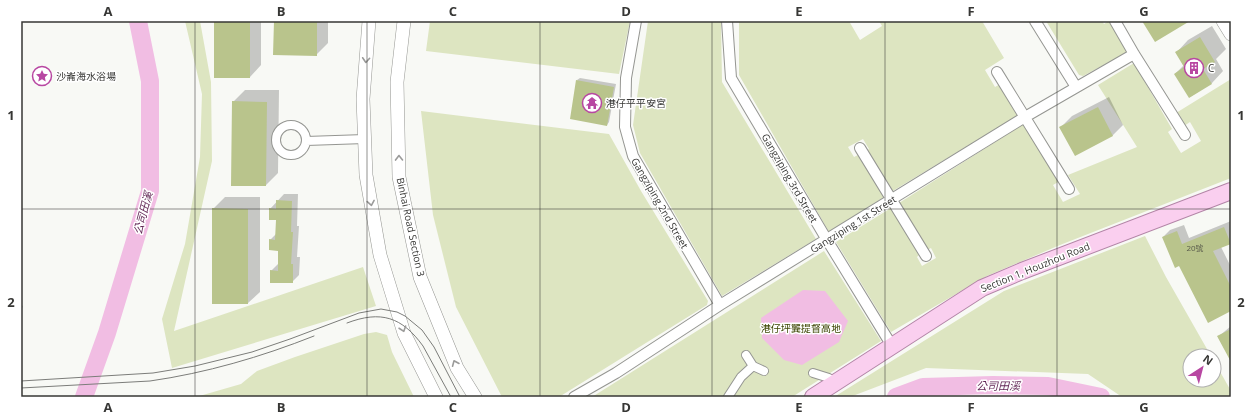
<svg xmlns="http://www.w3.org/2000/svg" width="1252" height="418" viewBox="0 0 1252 418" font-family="'Open Sans','Noto Sans TC',sans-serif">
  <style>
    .green { fill: #dde5c1 }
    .water { fill: #f1bde3 }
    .shadow { fill: #0003 }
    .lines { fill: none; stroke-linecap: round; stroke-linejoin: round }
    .river { stroke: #f1bde3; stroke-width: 18 }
    .building { fill: #b9c48c }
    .pedestrian-casing { stroke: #959692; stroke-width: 10 }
    .minor-casing { stroke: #959692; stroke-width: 12 }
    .tertiary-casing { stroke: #959692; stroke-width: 14 }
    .primary-casing { stroke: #b385a7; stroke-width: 18 }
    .pedestrian { stroke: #fff; stroke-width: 8 }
    .minor { stroke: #fff; stroke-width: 10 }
    .tertiary { stroke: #fff; stroke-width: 13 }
    .primary { stroke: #facfef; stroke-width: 16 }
    .tram { stroke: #7c7d7a; stroke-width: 1 }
    .oneway { stroke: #9b9b9a }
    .grid { fill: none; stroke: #373735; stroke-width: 1; stroke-opacity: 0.55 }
    .labels { text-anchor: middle; stroke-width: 3; stroke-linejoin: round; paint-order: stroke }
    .number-label { font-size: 8px; fill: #585a4b }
    .poi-label { font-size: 10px; fill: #373735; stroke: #fff; text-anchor: start }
    .street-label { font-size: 10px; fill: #373735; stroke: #fff }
    .park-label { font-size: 10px; fill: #3b4400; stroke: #fff }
    .water-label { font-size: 11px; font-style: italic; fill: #622756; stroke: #fff }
    .neatline { fill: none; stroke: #373735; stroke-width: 1.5 }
    .grid-label { font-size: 13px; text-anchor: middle; font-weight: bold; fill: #373735 }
  </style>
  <rect width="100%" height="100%" fill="#f8f9f5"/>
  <!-- green -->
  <path class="green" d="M185 21H200L211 82 212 161 174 331 363 267 376 306 172 368 162 319 185 244 200 157 202 94Z
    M430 21H630L619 74 426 51Z
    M648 21H721L722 82 816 239 722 296 640 153 633 125Z
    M739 21H849L860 40 882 26 879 21H982L1004 58 985 70 995 87 1000 84 1019 115 891 192 866 151 869 149 863 139 848 147 854 157 858 155 884 197 829 232 739 75Z
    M1046 21H1102L1104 24 1109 21 1127 50 1126 53 1083 76 1079 75Z
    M1134 63 1172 129 1168 132 1181 153 1201 141 1190 122 1184 126 1176 113 1231 79V178L1060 245 987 276 891 332 836 242 891 208 919 255 917 257 922 266 936 258 931 248 927 250 899 203 1025 123 1060 181 1053 185 1063 202 1080 194 1068 175 1137 147 1098 85Z
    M421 111 609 134 641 191 708 301 707 305 559 397H502L456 307 433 215Z
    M1145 236 1166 277 1211 356H1190V380H1214V361L1231 391V397H1122L1088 374 926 368 850 397H834L1004 291Z
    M824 251 881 341 792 397H592Z
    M376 332 387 335 392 352 414 397H196L241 384 257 371 295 357 364 334Z"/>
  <!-- water -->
  <path class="water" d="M803 290 825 291 848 321 839 342 802 365 784 360 762 338 761 318Z"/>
  <!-- shadow -->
  <path class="shadow" d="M215 21H261V65L250 77Z
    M275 21H328V43L316 55Z
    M1212 26 1226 49 1216 59 1223 71 1212 83 1190 97 1175 74 1184 65 1177 52 1188 40Z
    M580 78 616 84 609 122 607 125 577 80Z
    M245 90H279L278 173 266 185 233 102Z
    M1109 97 1123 125 1112 136 1061 127 1072 116Z
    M284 194H298L297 226H299L297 257H300L299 275 292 282 271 271 279 263 280 250 270 240 277 233V219L270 209Z
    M225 197H260V292L248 303 213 209Z
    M1231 221V242L1221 247 1231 267V310L1180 265 1163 237 1170 230 1184 225 1189 238Z
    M21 305 23 306 21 312Z
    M1231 326V360L1218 337Z"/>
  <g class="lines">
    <!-- river -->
    <path class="river" d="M84 397 107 333 150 191V81L138 21
      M896 397 923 387 993 385 1048 386 1101 397"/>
  </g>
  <!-- building -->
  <path class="building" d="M214 21H250V78H214Z
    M274 21H317V56L273 55Z
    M1142 21H1190L1155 42Z
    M1200 37 1215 62 1203 69 1212 84 1189 98 1174 74 1184 67 1175 52Z
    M576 80 614 87 607 126 570 119Z
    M232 101 267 102 266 186H231Z
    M1098 107 1113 136 1075 156 1059 127Z
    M276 200 292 201 291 232H293L291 264H293V283H270V270L278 271V251L269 250V239L275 240 276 220H269V208L276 209Z
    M212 208 248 209V304H212Z
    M1224 227 1231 244 1213 251 1231 287V311L1208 323 1179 266 1175 268 1162 237 1177 231 1182 244Z
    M1231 329V362L1217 336Z"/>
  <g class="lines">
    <!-- pedestrian casing -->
    <g class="pedestrian-casing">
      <path id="pedestrian" d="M276 140a15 15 0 1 1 30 0a15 15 0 1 1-30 0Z
        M306 141 365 139
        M753 366 764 371
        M813 373 829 378
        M728 397 741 377 753 366 746 355"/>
    </g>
    <!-- minor casing -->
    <g class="minor-casing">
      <path id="minor" d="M636 21 626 78 625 127 633 156 720 305
        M727 21 731 78 827 240 892 346
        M1035 21 1076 87
        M1115 21 1134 54 1185 135
        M997 72 1069 189
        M860 148 926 256
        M574 397 616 373 720 305 1025 117 1134 54"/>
    </g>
    <!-- tertiary casing -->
    <g class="tertiary-casing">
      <path id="tertiary" d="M369 21 363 99 366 175 380 255 404 333 436 397
        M404 21 397 82 399 177 420 277 457 368 475 397
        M1223 21 1231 34"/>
    </g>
    <!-- primary casing -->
    <g class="primary-casing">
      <path id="primary" d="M813 397 982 288 1022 271 1231 191"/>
    </g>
    <!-- pedestrian -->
    <use href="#pedestrian" class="pedestrian"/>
    <!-- minor -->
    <use href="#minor" class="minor"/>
    <!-- tertiary -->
    <use href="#tertiary" class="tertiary"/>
    <!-- primary -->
    <use href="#primary" class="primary"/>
    <!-- tram -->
    <path class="tram" d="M347 323C381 310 402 317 423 346L451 397
      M21 381 153 373 195 366 252 352 290 339 359 313 381 309 397 312 405 316 422 330 434 347 460 397
      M21 388 150 381C206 373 261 357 314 336"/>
  </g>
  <!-- one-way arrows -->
  <defs><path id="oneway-chevron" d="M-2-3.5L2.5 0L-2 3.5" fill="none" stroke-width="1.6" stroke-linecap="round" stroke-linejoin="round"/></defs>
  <g class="oneway">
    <use href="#oneway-chevron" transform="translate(366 60) rotate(94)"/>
    <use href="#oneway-chevron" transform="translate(399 158) rotate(-91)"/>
    <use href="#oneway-chevron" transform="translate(371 203) rotate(80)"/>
    <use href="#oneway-chevron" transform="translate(403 329) rotate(71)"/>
    <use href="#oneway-chevron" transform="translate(455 363) rotate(-113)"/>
  </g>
  <!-- grid -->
  <path class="grid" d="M195 21V397M367 21V397M540 21V397M712 21V397M885 21V397M1057 21V397M21 209H1231"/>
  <!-- icons -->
  <defs>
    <g id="building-ring" transform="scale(1)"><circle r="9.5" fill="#fff" stroke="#b847a2" stroke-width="1.5"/><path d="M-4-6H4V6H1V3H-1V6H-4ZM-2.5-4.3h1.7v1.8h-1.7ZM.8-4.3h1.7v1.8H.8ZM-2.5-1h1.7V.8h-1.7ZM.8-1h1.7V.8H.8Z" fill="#b847a2"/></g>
    <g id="sight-ring" transform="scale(1)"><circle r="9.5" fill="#fff" stroke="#b847a2" stroke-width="1.5"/><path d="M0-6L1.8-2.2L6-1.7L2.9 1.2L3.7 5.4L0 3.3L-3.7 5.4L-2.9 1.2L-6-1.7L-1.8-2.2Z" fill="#b847a2"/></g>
    <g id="temple-ring" transform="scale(1)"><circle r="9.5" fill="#fff" stroke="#b847a2" stroke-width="1.5"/><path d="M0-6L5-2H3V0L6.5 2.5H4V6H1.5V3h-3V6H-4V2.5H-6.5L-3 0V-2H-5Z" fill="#b847a2"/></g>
  </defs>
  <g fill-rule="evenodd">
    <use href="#building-ring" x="1194" y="68"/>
    <use href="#sight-ring" x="42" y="76"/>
    <use href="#temple-ring" x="592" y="103"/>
  </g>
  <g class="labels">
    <!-- number labels -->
    <g class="number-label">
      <text x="1195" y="251">20號</text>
    </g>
    <!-- poi labels -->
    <g class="poi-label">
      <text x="1208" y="72">C</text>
      <text x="56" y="80">沙崙海水浴場</text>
      <text x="606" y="107">港仔平平安宮</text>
    </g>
    <!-- street labels -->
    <g class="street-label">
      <text transform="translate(790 178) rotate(60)" y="4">Gangziping 3rd Street</text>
      <text transform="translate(660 203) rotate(60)" y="4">Gangziping 2nd Street</text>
      <text transform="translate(853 224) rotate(-32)" y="4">Gangziping 1st Street</text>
      <text transform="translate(411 227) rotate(78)" y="4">Binhai Road Section 3</text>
      <text transform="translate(1035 267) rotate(-22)" y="4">Section 1, Houzhou Road</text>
    </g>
    <!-- park labels -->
    <g class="park-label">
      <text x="801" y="332">港仔坪龔提督高地</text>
    </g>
    <!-- water labels -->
    <g class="water-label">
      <text transform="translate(143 213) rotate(-75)" y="4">公司田溪</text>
      <text x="998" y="390">公司田溪</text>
    </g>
  </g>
  <!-- border -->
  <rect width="1252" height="418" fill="none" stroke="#ffffff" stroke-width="44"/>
  <!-- north arrow -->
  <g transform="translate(1202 368) rotate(36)"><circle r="19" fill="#ffffff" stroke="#afafae"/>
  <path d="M0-3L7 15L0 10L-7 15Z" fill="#b847a2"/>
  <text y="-6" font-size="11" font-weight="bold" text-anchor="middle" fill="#373735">N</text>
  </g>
  <rect x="22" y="22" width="1208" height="374" class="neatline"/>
  <g class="grid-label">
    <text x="108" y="16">A</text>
    <text x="281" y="16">B</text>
    <text x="453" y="16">C</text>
    <text x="626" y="16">D</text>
    <text x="799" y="16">E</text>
    <text x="971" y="16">F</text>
    <text x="1144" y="16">G</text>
    <text x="11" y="120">1</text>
    <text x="1241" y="120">1</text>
    <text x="11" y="307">2</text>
    <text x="1241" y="307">2</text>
    <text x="108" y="412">A</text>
    <text x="281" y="412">B</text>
    <text x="453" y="412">C</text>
    <text x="626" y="412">D</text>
    <text x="799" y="412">E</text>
    <text x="971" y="412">F</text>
    <text x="1144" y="412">G</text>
  </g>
</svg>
